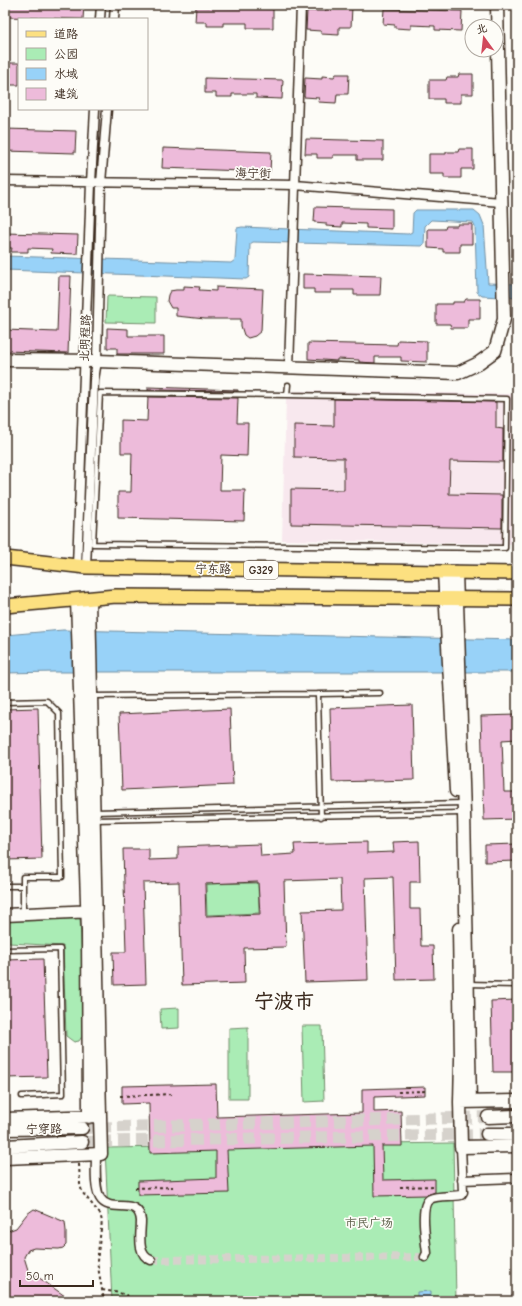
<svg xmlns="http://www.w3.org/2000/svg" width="522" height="1306" viewBox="0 0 522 1306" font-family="'Comic Neue','LXGW WenKai TC',sans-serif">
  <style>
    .built { fill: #f8e8ee }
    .green { fill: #aaecb5; stroke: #728b6a }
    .water { fill: #98d2f8; stroke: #738fa1 }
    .building { fill: #edbbda; stroke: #3b2a1e; fill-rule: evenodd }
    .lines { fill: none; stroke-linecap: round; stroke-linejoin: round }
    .street-tunnel { stroke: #d6d2cc; stroke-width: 8; stroke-dasharray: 8 4; stroke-linecap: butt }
    .secondary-tunnel { stroke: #d6d2cc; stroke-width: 12; stroke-dasharray: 12 6; stroke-linecap: butt }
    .lane-casing { stroke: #3b2a1e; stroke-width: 7 }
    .street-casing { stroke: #3b2a1e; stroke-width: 11 }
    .secondary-casing { stroke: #3b2a1e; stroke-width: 15 }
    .primary-casing { stroke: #3b2a1e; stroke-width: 16 }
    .path { stroke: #3b2a1e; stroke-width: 2; stroke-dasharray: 3 3; stroke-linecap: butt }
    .lane { stroke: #fdfcf7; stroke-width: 4 }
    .street { stroke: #fdfcf7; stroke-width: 8 }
    .secondary { stroke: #fdfcf7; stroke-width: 12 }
    .primary { stroke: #fce080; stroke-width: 13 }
    .labels { text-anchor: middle; stroke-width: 3.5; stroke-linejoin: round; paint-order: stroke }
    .shield { fill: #fdfcf7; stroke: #75695f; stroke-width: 1 }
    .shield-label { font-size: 11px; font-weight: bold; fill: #3b2a1e }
    .street-label { font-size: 12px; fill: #3b2a1e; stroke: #fdfcf7 }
    .park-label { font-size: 12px; fill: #575a44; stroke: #fdfcf7 }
    .town-label { font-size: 20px; font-weight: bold; fill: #3b2a1e; stroke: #fdfcf7 }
  </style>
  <rect width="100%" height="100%" fill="#fdfcf7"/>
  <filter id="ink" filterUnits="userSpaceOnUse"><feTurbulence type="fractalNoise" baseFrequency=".025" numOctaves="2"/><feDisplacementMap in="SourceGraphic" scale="8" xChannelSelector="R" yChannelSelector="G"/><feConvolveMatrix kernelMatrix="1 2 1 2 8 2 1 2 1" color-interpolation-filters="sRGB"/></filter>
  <g filter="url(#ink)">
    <!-- built -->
    <path class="built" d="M292 391 512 394 513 544 282 540 286 399Z"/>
    <!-- green -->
    <path class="green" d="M107 296 156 297V323L106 322Z
      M258 883 259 913 207 915 206 884Z
      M8 918H80L85 1032 79 1041 74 1042 66 1036 63 946 9 943Z
      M179 1008V1028L161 1029 160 1009Z
      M302 1026H322L324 1101 304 1102Z
      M248 1027V1099H229V1028Z
      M453 1143 456 1301H112L105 1148Z"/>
    <!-- water -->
    <path class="water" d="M416 210H474L480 215 484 225 488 283 517 284V298L482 296 477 292 475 226 473 222 431 220 425 226 424 244 422 246 253 242 250 244 249 277 246 279 5 270V256L231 263 235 260 237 228 242 227 408 234 412 232 413 213Z
      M63 630 517 640V672H55L5 673V635Z
      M431 1291V1301H417V1292Z"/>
    <!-- building -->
    <path class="building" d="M5 5H84L83 19 5 17Z
      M338 6 352 7 351 27H339V35L321 34V31L306 30 307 11H325V9H336Z
      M196 7 273 9V28H247V23H223V26H207V22H195Z
      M384 9 462 11 461 31 435 30V26L411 25V29L395 28V25L383 24Z
      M5 63H19V85H5Z
      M336 74H349L348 94H337L336 103 318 102 319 98 304 97 305 78 322 79V76L334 77Z
      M459 74H473V94H461V103H444V99H429V80H446L447 77H458Z
      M205 78 283 80 282 99 256 98V94H232V97H216V93H205Z
      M5 129 76 131 75 153 5 151Z
      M306 139 383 141V160H357V155H333V158H317V154H305Z
      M163 148 271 152 270 172 162 168Z
      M459 149H473V169H461V178H444V174H429V154H446V152H458Z
      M315 207 392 209V229L366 228V224L342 223V227L326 226V223L314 222Z
      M458 224H472V244H460V252H443V249L428 248V229H445L446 226H457Z
      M5 233 78 235 77 254 51 253 52 249 28 248V252H11L12 248H5Z
      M303 274 381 276 380 295H354V290H331V293H314V289H303Z
      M59 276H71L68 353 5 351V330L57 332Z
      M184 286 200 287 199 290 216 291V287L263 289 261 331 255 336 248 338 244 335 241 326V319H205L176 316V308H171L167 301 168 295 170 291 176 290H184Z
      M466 299H480V319H468V328H451L450 324H436V304H453V302H464Z
      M107 328 128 329V336H164V354H117V348H107Z
      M398 340 427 341V362L401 361V357H375V363L359 362V360L337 359V361L308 359V343L397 345Z
      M148 387 238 390V391L148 390Z
      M148 397 238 398 237 423H248L247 456 221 455 220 490H245L244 521 118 518V492H131L132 453H121V420L147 421Z
      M334 399 496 402V428L503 429V462L450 461 449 494 502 495V528L291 524V489L344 490V458L294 457V425L334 426Z
      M412 705 414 780 332 782 330 708Z
      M38 708 42 859 5 860V709Z
      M230 709 233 785 122 790 119 714Z
      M517 715V739L502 740 504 792H517V819L484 820 481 716Z
      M419 841 420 882H410V909H420L421 946H433L434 979 396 980 393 877 365 878 368 980 305 982 302 911 341 910 340 879 284 881 286 947 244 948 245 983 182 985 179 882 143 883 146 984 114 985 113 952H126L123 849H149V860L178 859V847L260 844 261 856 295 854 294 844 367 842V853L394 852 393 842ZM258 882 260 914 206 916 205 884Z
      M517 844V861L485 862V845Z
      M43 959 47 1077 5 1078V960Z
      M517 1000V1072H493L491 1001Z
      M216 1084 217 1117 362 1113V1089L425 1087V1095L374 1097V1112L401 1111 402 1146H382L383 1180 435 1179V1192L427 1195 374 1196 373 1146 227 1150 229 1193 138 1195V1181L216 1178V1151L150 1153 149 1103 122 1104V1086Z
      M34 1209 65 1222 66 1231V1245L63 1248 59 1249 34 1248 28 1250 24 1257 28 1270 72 1301H5V1232L16 1228 27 1214Z"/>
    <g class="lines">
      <!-- street-tunnel -->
      <path class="street-tunnel" d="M151 1260 425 1257"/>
      <!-- secondary-tunnel -->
      <path class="secondary-tunnel" d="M82 1128 488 1117
        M82 1142 487 1134"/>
      <!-- lane casing -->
      <g class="lane-casing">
        <path id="lane" d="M287 395 100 393 93 544 505 548 507 399 287 395 288 385
          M318 694 321 817
          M92 696 318 694 380 693
          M6 702 47 701 59 713 62 877H23V912
          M95 812 462 803
          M94 820 462 813
          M5 886H23
          M5 950 60 949 63 1094 22 1096
          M468 984 517 985"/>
      </g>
      <!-- street casing -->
      <g class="street-casing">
        <path id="street" d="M100 19 101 5
          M114 19 115 5
          M5 181 295 185 501 202
          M289 368 301 5
          M77 566 91 183 95 109
          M86 567 94 380 97 361 101 183 107 109
          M96 1155C96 1168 94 1186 100 1198 110 1215 139 1195 141 1221 141 1233 136 1255 151 1260
          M462 1180 517 1178
          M425 1257 427 1253C426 1242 419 1205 430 1199 438 1195 452 1197 461 1195L463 1192 461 1147"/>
      </g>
      <!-- secondary casing -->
      <g class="secondary-casing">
        <path id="secondary" d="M5 360 97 361 458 373 477 364 495 351 504 319 497 5
          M444 572 456 791
          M456 572 464 813 470 1102
          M89 599 100 1116
          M77 600 88 931 89 1117
          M5 915 94 911
          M459 929 461 1059 460 1102
          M517 1101 460 1102 461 1147 517 1146
          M488 1117 517 1116
          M5 1119 100 1116 101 1154 5 1158
          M5 1129 82 1128
          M487 1134H517
          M5 1146 82 1142"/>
      </g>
      <!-- primary casing -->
      <g class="primary-casing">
        <path id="primary" d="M5 558 86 567 517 573
          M5 606 116 596 517 599"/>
      </g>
      <!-- path -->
      <path class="path" d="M398 1092 426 1091
        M120 1096 174 1094
        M79 1164 80 1184 82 1192 100 1214 102 1221 97 1261 104 1301
        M400 1187 436 1186
        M135 1188 173 1187
        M102 1290C115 1292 126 1293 136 1301"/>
      <!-- lane -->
      <use href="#lane" class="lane"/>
      <!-- street -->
      <use href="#street" class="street"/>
      <!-- secondary -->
      <use href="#secondary" class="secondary"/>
      <!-- primary -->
      <use href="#primary" class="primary"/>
    </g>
  </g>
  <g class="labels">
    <!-- shield labels -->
    <rect class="shield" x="244" y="561" width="34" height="18" rx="3"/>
    <g class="shield-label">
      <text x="261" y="574">G329</text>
    </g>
    <!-- street labels -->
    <g class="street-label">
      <text transform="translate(253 173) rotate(1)" y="4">海宁街</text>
      <text transform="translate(85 338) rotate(-88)" y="4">北明程路</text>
      <text transform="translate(213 569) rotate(1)" y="4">宁东路</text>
      <text transform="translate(44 1129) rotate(-1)" y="4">宁穿路</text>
    </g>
    <!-- park labels -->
    <g class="park-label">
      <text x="369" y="1227">市民广场</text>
    </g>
    <!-- town labels -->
    <g class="town-label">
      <text x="284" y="1008">宁波市</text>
    </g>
  </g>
  <!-- margin -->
  <rect width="522" height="1306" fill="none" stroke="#fdfcf7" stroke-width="20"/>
  <rect x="10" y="10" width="502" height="1286" fill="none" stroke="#3b2a1e" stroke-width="1.5" filter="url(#ink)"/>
  <!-- legend -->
  <rect x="18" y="18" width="130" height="92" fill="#fdfcf7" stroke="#afa8a0"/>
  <rect x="26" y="31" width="20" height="6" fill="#fce080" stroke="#afa8a0"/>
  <text x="54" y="38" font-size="12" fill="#3b2a1e">道路</text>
  <rect x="26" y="48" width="20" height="12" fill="#aaecb5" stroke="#afa8a0"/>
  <text x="54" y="58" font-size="12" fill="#3b2a1e">公园</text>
  <rect x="26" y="68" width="20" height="12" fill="#98d2f8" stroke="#afa8a0"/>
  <text x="54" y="78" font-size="12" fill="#3b2a1e">水域</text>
  <rect x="26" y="88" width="20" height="12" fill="#edbbda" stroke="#afa8a0"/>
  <text x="54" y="98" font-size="12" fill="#3b2a1e">建筑</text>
  <!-- north arrow -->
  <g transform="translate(484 38) rotate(345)"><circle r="19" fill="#fdfcf7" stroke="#afa8a0"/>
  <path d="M0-3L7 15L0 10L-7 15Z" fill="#d1495b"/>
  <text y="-6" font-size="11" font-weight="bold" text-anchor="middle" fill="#3b2a1e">北</text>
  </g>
  <!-- scale -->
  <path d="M20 1280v6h73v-6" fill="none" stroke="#3b2a1e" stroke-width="2"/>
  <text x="26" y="1280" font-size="12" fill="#3b2a1e" stroke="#fdfcf7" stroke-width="3" paint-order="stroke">50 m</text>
</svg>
